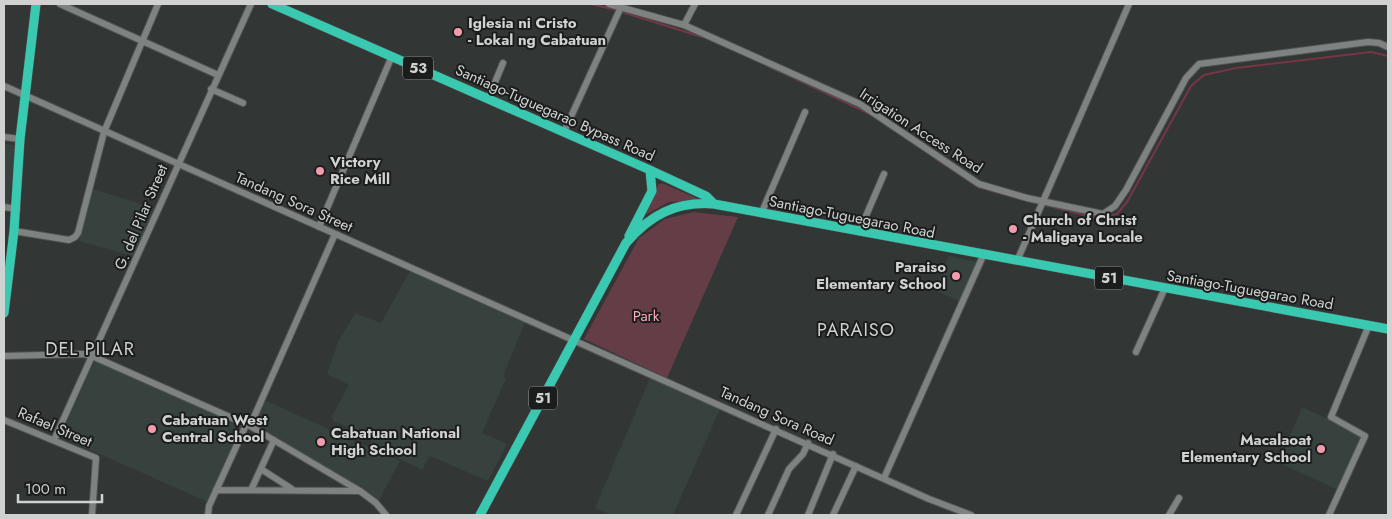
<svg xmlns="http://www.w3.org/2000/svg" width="1392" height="519" viewBox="0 0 1392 519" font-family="Jost,sans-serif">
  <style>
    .built { fill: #37423f }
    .green { fill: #643d46 }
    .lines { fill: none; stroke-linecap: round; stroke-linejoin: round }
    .stream { stroke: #763646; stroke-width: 2 }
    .minor-casing { stroke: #505352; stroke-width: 8 }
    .highway-casing { stroke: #505352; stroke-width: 10 }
    .minor { stroke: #7e8382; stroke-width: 6 }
    .highway { stroke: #39c9b1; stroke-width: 9 }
    .poi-dot { fill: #f29aae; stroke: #1b1d1c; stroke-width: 2 }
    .labels { text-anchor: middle; stroke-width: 4; stroke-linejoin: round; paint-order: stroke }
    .shield { fill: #1b1d1c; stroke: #999c9b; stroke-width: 1 }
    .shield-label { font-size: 14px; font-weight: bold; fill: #cfd2d1 }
    .poi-label { font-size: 15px; font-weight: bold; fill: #cfd2d1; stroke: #1b1d1c; text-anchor: start }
    .street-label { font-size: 15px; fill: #cfd2d1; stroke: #1b1d1c }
    .park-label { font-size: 15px; fill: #f8a7b9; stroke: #1b1d1c }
    .quarter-label { font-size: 18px; letter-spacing: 1px; fill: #cfd2d1; stroke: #1b1d1c }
  </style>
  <rect width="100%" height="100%" fill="#323635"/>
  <!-- built -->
  <path class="built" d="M4 144 16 145 9 205H4Z
    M93 189 154 208 136 257 79 241Z
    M949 256 978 262 960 301 934 290Z
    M411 269 525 322 503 376 506 378 482 433 507 444 488 481 430 456 422 470 370 444 371 437 333 421 332 416 349 385 327 374 338 342 355 313 381 323Z
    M95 360 241 425 208 502 63 438 62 433Z
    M650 378 720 409 673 515H611L595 508Z
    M264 400 400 461 379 500 252 423Z
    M1302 407 1364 436 1339 490 1279 463Z"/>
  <!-- green -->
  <path class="green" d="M662 183 703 201 669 202 645 215 658 185Z
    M693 212 738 217 667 378 584 339 639 238 665 219Z"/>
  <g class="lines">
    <!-- stream -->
    <path class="stream" d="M590 4 617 10
      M622 12 702 37
      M768 66 868 113
      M886 125 895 131
      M936 159 978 187 1013 197
      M1045 205 1096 218 1117 214 1127 202 1191 86 1204 75 1236 68 1371 52 1388 56"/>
    <!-- minor casing -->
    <g class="minor-casing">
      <path id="minor" d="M60 4 218 75
        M609 4 684 25 860 104 979 184 1027 198 1103 214 1115 206 1126 190 1186 78 1199 64 1368 42 1379 43 1388 47
        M684 25 695 4
        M4 86 929 499 971 515
        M211 89 243 103
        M488 99 503 63
        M564 132 621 7
        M4 137 20 139
        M4 207 17 209
        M761 214 805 112
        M319 227 392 56
        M14 231 69 240 75 237 78 233 104 132 158 4
        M859 232 884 174
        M1017 261 1129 4
        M1136 352 1165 288
        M4 356 84 354 92 356 250 426 360 491 376 503 386 515
        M4 420 96 458 92 515
        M250 426 335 234
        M54 440 251 4
        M261 469 292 489
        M884 478 983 256
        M216 490 358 491
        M251 490 274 440
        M208 515 209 506 246 425
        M736 515 776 429
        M768 515 789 469 803 454 808 443
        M808 515 833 454
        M833 515 856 466
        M1169 515 1179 498
        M1329 515 1365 436 1331 417 1369 325"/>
    </g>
    <!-- highway casing -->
    <g class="highway-casing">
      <path id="highway" d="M272 4 650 170 706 196 714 204
        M629 236 652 191 650 170
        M4 313 14 231 20 139 36 4
        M480 515 626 243C650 215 676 201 714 204L1388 329"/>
    </g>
    <!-- minor -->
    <use href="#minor" class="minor"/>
    <!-- highway -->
    <use href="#highway" class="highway"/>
  </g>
  <!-- markers -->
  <g class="poi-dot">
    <circle cx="458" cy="32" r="5"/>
    <circle cx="320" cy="171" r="5"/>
    <circle cx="1013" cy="229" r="5"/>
    <circle cx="956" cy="276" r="5"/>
    <circle cx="152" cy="429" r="5"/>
    <circle cx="321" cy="442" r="5"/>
    <circle cx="1321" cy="449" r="5"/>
  </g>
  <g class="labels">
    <!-- shield labels -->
    <g class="shield">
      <rect x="403" y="56.5" width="30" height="23" rx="4"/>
      <rect x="1095" y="266.5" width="28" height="23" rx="4"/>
      <rect x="529" y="386.5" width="28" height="23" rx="4"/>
    </g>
    <g class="shield-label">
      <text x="418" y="73">53</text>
      <text x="1109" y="283">51</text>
      <text x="543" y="403">51</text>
    </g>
    <!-- poi labels -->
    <g class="poi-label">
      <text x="468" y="28">Iglesia ni Cristo<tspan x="468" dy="17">- Lokal ng Cabatuan</tspan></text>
      <text x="330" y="167">Victory<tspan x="330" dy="17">Rice Mill</tspan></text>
      <text x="1023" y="225">Church of Christ<tspan x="1023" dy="17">- Maligaya Locale</tspan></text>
      <text x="946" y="272" text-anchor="end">Paraiso<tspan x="946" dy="17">Elementary School</tspan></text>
      <text x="162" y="425">Cabatuan West<tspan x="162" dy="17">Central School</tspan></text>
      <text x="331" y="438">Cabatuan National<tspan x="331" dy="17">High School</tspan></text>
      <text x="1311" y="445" text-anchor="end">Macalaoat<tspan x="1311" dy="17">Elementary School</tspan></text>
    </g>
    <!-- street labels -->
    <g class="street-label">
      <text transform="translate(555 113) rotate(24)" y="5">Santiago-Tuguegarao Bypass Road</text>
      <text transform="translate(921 131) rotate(33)" y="5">Irrigation Access Road</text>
      <text transform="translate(294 202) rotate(24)" y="5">Tandang Sora Street</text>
      <text transform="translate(141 217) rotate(-67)" y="5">G. del Pilar Street</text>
      <text transform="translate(852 217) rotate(11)" y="5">Santiago-Tuguegarao Road</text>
      <text transform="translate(1250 290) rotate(10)" y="5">Santiago-Tuguegarao Road</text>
      <text transform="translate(777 416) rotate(24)" y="5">Tandang Sora Road</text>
      <text transform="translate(55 427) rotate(23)" y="5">Rafael Street</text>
    </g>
    <!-- park labels -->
    <g class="park-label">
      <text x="646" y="321">Park</text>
    </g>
    <!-- quarter labels -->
    <g class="quarter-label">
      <text x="856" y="336">PARAISO</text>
      <text x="90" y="355">DEL PILAR</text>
    </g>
  </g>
  <!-- border -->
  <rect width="1392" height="519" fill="none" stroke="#cfd2d1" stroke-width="10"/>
  <!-- scale -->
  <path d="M18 494v8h84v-8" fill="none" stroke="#cfd2d1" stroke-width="2.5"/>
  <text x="25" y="494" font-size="15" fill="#cfd2d1" stroke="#1b1d1c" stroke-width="4" paint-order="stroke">100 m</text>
</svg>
